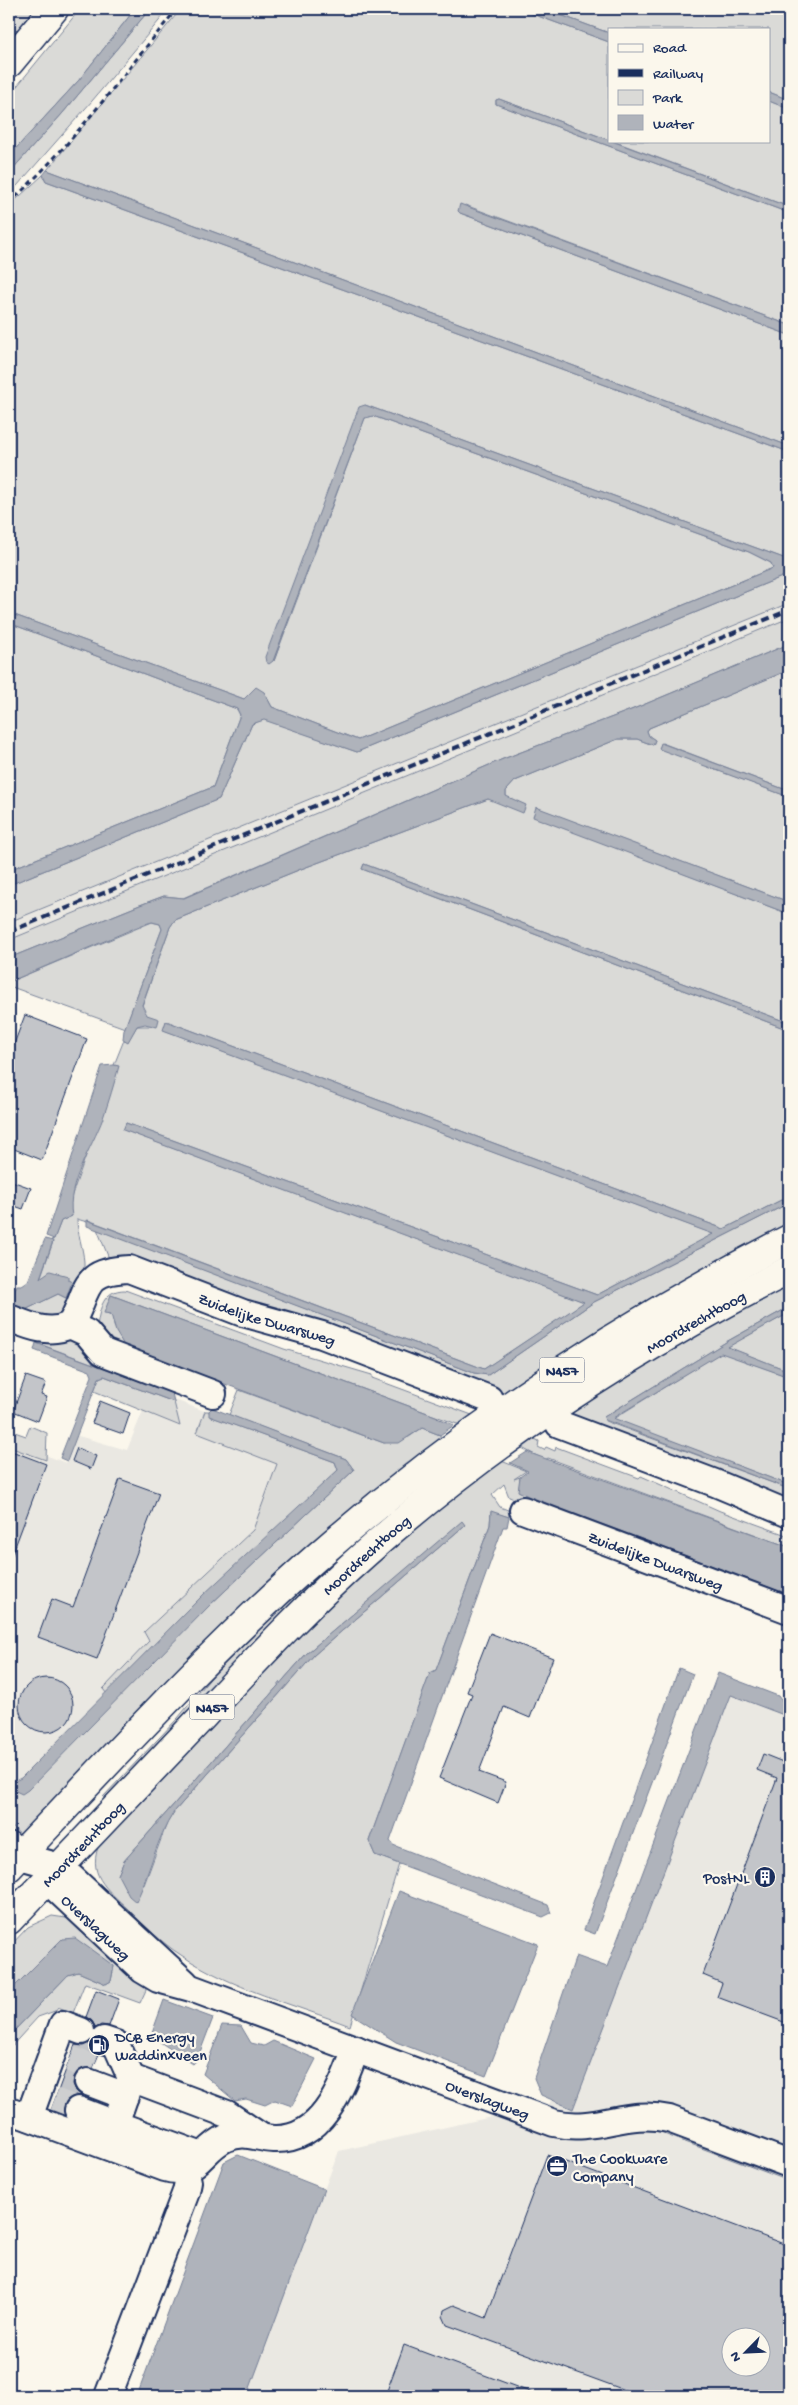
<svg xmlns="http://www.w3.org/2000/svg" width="798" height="2405" viewBox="0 0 798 2405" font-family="'Gochi Hand',sans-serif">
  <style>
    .built { fill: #eae8e2; fill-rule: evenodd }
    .green { fill: #dadad7; stroke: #7a849a; fill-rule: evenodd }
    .water { fill: #afb3bb; stroke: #747e96 }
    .building { fill: #c3c5c9; stroke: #1b2f5e; fill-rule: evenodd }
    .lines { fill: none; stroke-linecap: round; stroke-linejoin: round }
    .minor-tunnel { stroke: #cecfd0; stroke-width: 26; stroke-dasharray: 26 13; stroke-linecap: butt }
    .minor-casing { stroke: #1b2f5e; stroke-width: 30 }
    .major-casing { stroke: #1b2f5e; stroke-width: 31 }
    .highway-casing { stroke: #1b2f5e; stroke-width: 31 }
    .path { stroke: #1b2f5e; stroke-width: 3; stroke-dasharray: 5 4; stroke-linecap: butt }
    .minor { stroke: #fbf7ec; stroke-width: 26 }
    .major { stroke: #fbf7ec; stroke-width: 28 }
    .highway { stroke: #fbf7ec; stroke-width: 28 }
    .rail { stroke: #1b2f5e; stroke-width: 4; stroke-dasharray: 8 4; stroke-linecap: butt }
    .labels { text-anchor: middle; stroke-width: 4.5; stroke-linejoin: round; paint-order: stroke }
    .shield { fill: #fbf7ec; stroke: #5e6b89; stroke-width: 1 }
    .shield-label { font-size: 15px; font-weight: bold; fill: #1b2f5e }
    .street-label { font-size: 16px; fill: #1b2f5e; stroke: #fbf7ec }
    .poi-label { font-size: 16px; fill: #1b2f5e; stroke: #fbf7ec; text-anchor: start }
  </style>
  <rect width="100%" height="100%" fill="#fbf7ec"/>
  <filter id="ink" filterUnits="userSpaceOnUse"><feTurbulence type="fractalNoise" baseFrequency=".02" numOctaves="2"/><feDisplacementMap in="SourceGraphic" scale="10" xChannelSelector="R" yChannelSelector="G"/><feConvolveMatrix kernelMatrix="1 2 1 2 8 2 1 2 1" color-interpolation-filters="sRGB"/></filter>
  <g filter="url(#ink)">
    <!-- built -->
    <path class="built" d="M789 603V618L9 940V922Z
      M151 1391 343 1463 20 1789 9 1780V1441L66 1463 75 1435 127 1450Z
      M720 1680 789 1706V2396H244L339 2151 549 2104 560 2087ZM730 2338H760V2368H730Z"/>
    <!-- green -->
    <path class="green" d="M9 9H38L9 45Z
      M80 9H135L79 80 9 156V96Z
      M150 9H169L92 101 9 195V173L62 114Z
      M181 9H525L527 12 609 42V140L499 99 496 100V104L789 213V325L465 205 458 211 460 213 789 335V446L47 170Z
      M544 9H789V100L769 92V29H609V33Z
      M769 101 789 109V207L613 141H769Z
      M43 175 46 181 789 452V560L365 405 274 661 365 418 373 416 749 552 771 563 773 568 358 740 272 707 264 692 244 699 9 613V206Z
      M789 574V603L9 922V885L219 799 252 724 264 719 357 752Z
      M789 618V644L631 710 503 759 183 898 164 896 140 905 9 958V940Z
      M9 623 237 709 240 715 213 787 9 870Z
      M789 670V791L662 743 659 748 789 797V902L537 808 533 816 789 914V1023L364 864 362 869 789 1030V1196L724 1229 166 1021 164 1030 714 1234 597 1295 126 1123 124 1130 585 1302 484 1369 88 1220 87 1222 77 1219C77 1233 83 1247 84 1262 85 1284 70 1306 53 1319L9 1308V1304L25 1310 58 1294 66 1298 40 1279 53 1242 51 1240 54 1239 61 1221 72 1216 69 1203 118 1066 114 1065 124 1040 128 1041 137 1026H157L143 1011 142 1006 170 927 175 920 301 869 488 799 525 805 506 797V791L515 781 618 739H637L653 745 655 740 649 736 647 731 649 728Z
      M152 922 160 924 162 929 125 1028 9 986V982Z
      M789 1203V1228L614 1324 502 1395 110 1261 97 1229 474 1373 488 1375 594 1302Z
      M789 1282V1307L726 1342 604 1417 605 1421 789 1489V1505L561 1416 601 1389Z
      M125 1290 284 1349 372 1375V1378L472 1415 461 1423 457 1424 111 1295 106 1312 113 1317 114 1326 125 1347 119 1352 97 1326C100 1308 103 1290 125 1290Z
      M789 1313V1371L727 1347Z
      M36 1339 60 1341 74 1340 167 1387 172 1393 37 1343Z
      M721 1352 789 1377V1485L613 1419Z
      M104 1376 174 1402 180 1426 94 1391 99 1378Z
      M239 1390 384 1443 409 1437 422 1428 440 1435 441 1442 24 1838 9 1824V1788L15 1793 211 1604 354 1470 346 1459 229 1415Z
      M205 1411H209L210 1416 335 1462 338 1470 107 1694 103 1689 149 1641 144 1632 253 1530 277 1464 197 1433Z
      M30 1426 47 1433 46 1460 9 1447V1430L26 1436Z
      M530 1437 539 1441 538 1447 544 1450 546 1447 555 1451 556 1447 639 1478 641 1476 720 1511 789 1536V1547L548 1458 545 1460 518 1446Z
      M467 1448 107 1801 103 1797 178 1718 240 1642 330 1558Z
      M499 1460 526 1471 514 1479 520 1477 519 1491 528 1496 789 1595V1603L509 1497 504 1484 492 1495 500 1507 508 1510 509 1517 491 1512 490 1525 436 1670 430 1674 369 1841 375 1855 399 1864 350 2026C295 2005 230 1988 181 1955 162 1943 145 1926 129 1910 106 1888 85 1874 101 1840L291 1637 391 1544ZM462 1522 464 1526 314 1655 174 1812 167 1823 144 1885 118 1875 124 1861 306 1654Z
      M52 1916 73 1919 144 1979 146 1990 140 2003 85 1983 73 2013 58 2007 55 2011 38 2017 9 2049V2036L68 1975 78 1972 106 1984 111 1981 114 1966 62 1939 9 1992V1947L28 1927Z
      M666 2129 789 2175V2181L664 2134Z"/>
    <!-- water -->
    <path class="water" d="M135 9H150L62 114 9 173V156L79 80Z
      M525 9H544L609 33V42L527 12Z
      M769 92 789 100V109L769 101Z
      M499 99 789 207V213L496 104V100Z
      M47 170 781 443 789 446V452L46 181 43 175Z
      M460 204 789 325V335L460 213 458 211Z
      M365 405 789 560V574L357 752 264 720 252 724 219 799 9 885V870L213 787 240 715 237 709 9 623V613L244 699 256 687 264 692 272 707 358 740 773 568 771 563 749 552 373 416 365 418 273 661 269 664 266 662 265 657 359 407Z
      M789 644V670L649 728 647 731 649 736 655 740 653 745 637 739H618L515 781 506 791V796L526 805 523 813 488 799 301 869 175 920 170 927 142 1005 147 1015 159 1019 157 1027 145 1024 137 1026 128 1042 123 1039 124 1030 162 929 160 924 152 922 142 925 9 982V958L140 905 164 896 184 898 503 759 631 710Z
      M661 743 789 791V797L659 749Z
      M536 807 789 902V914L533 817Z
      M364 864 789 1023V1030L362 869Z
      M166 1021 724 1229 789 1196V1203L594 1302 488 1375 474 1373 87 1226V1220L484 1369 584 1302 123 1130 126 1123 597 1295 713 1234 163 1030Z
      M114 1065 119 1066C114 1084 109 1101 103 1118 92 1148 66 1184 72 1216L61 1221 54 1239 46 1236 102 1066Z
      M45 1239 53 1241 40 1278 50 1271 68 1276V1280L72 1282 66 1298 58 1294 25 1310 9 1304 17 1285H22L28 1281Z
      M111 1295 438 1417 437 1418 454 1425 440 1435 422 1428 399 1443H384L125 1347 116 1332 111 1314 104 1313Z
      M789 1307V1313L728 1347 789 1371V1377L721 1353 613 1418 789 1485V1489L605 1420 604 1417 726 1342Z
      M36 1343 172 1393 174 1402 104 1376 99 1378 67 1461 60 1458 92 1376 90 1371 34 1350Z
      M212 1408 346 1459 354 1470 211 1604 28 1790 22 1794 9 1788V1776L15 1781 21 1778 204 1594 338 1470 335 1462 209 1416V1411Z
      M527 1452 789 1547V1595L528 1496 518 1491 520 1477 528 1471 510 1463Z
      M491 1511 509 1517 507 1527H503L390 1841 393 1845 548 1905 551 1913 543 1917 375 1855 369 1841 430 1673 436 1670 490 1525Z
      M462 1521 465 1525 314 1655 174 1812C156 1839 150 1873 136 1902L129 1896 118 1875 124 1861 306 1654Z
      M679 1668 693 1674 595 1934 584 1930Z
      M718 1673 778 1696 781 1700 789 1703V1717L731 1695 573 2109 541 2095 534 2078 576 1956 607 1967Z
      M399 1891 538 1944 486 2076 396 2042 352 2014Z
      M75 1938 114 1966 111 1981 106 1984 78 1972 68 1975 9 2036V1992L62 1939Z
      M164 2000 213 2018 197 2060 193 2064 151 2036Z
      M222 2025 241 2026 251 2043 264 2046 273 2041 316 2059 292 2106 275 2100 265 2105 246 2099 235 2101 203 2074Z
      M238 2155 324 2189 247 2396H137L224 2162Z"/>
    <!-- building -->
    <path class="building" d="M25 1015 87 1039 42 1160 9 1147V1057Z
      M9 1180 31 1188 23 1209 9 1204Z
      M26 1376 46 1383 41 1395 47 1397 38 1421 13 1411Z
      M100 1401 130 1413 123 1434 92 1423Z
      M77 1448 96 1456 91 1469 72 1461Z
      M9 1450 46 1464 10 1560H9Z
      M120 1479 159 1493 97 1659 38 1637 52 1599 73 1607Z
      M490 1633 553 1658 530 1718 504 1707 479 1772 506 1782 498 1803 439 1778 472 1694 467 1692Z
      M19 1705a27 27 0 1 1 54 0a27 27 0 1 1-54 0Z
      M788 1749 789 1750V2024L717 1997 722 1983 703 1975 777 1778 757 1770 763 1754 783 1762Z
      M96 1990 119 1999 109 2026 101 2025 96 2028 92 2021 86 2017Z
      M89 2043 92 2050 99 2054 93 2068 86 2067 79 2070 74 2077 73 2084 76 2091 82 2096 75 2095 68 2099 64 2105V2114L51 2110 75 2045 83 2046Z
      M547 2155 789 2246V2396H641L447 2325 443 2316 444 2310 454 2305 486 2318ZM730 2338H760V2368H730Z
      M404 2345 538 2395 537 2396H385Z"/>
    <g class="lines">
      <!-- minor-tunnel -->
      <path class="minor-tunnel" d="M70 2059 93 2068
        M54 2101 78 2110"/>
      <!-- minor casing -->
      <g class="minor-casing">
        <g id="minor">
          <path id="s1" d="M9 1318C29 1326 49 1335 70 1325 90 1292 79 1271 129 1269L243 1313 322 1335 489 1399"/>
          <path d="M70 1325 87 1333 103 1352 213 1394"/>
          <path d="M559 1424 715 1483 789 1514"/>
          <path id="s2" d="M523 1510 789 1610"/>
          <path d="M20 1856 60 1867 185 1983"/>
          <path id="s3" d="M47 1880 143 1970 158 1979 191 1988 554 2123C597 2133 625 2109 669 2119L789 2164"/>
          <path d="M104 2040 116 2044 131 2078"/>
          <path d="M88 2082 125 2096"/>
          <path d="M9 2110 165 2168C197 2178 201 2149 226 2138 247 2130 254 2138 274 2139 323 2141 342 2086 356 2049"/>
          <path d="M78 2110 115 2124"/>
          <path d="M29 2117 63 2024 81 2031"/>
          <path d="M202 2156 115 2124 131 2078 227 2114 260 2136"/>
          <path d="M108 2396 186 2192 188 2182 185 2169"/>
        </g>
      </g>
      <!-- major casing -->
      <g class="major-casing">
        <g id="major">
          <path d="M9 1867C110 1761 209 1651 319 1555 462 1430 620 1325 789 1239"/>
          <path id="s4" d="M9 1920C74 1852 139 1784 204 1715 257 1659 309 1603 367 1552 493 1440 639 1346 789 1270"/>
        </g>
      </g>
      <!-- highway casing -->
      <g class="highway-casing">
        <path id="highway" d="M9 63 54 9
          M9 1846 20 1856"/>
      </g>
      <!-- path -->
      <path class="path" d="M9 203C72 146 123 74 177 9"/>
      <!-- minor -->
      <use href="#minor" class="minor"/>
      <!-- major -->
      <use href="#major" class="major"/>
      <!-- highway -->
      <use href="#highway" class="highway"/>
      <!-- rail -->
      <path class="rail" d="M9 932 789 610"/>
    </g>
  </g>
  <!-- icons -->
  <defs>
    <g id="building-disc" transform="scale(1.125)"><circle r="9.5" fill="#1b2f5e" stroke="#fbf7ec"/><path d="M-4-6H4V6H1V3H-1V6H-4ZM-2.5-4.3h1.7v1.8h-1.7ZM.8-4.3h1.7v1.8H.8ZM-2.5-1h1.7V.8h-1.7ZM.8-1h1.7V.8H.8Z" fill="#fff"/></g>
    <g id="fuel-disc" transform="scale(1.125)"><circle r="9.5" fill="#1b2f5e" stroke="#fbf7ec"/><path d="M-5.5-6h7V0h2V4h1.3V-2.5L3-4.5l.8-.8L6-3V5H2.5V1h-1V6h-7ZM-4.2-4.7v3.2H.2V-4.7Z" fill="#fff"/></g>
    <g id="office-disc" transform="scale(1.125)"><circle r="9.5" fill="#1b2f5e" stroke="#fbf7ec"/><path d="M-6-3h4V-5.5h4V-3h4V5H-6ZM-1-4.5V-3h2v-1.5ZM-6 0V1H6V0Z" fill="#fff"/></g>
  </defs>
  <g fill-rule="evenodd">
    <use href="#building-disc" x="765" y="1877"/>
    <use href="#fuel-disc" x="99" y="2045"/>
    <use href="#office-disc" x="557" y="2166"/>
  </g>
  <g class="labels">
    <!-- shield labels -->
    <g class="shield">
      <rect x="539.5" y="1357.5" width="45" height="25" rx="4"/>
      <rect x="189.5" y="1694.5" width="45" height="25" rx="4"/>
    </g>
    <g class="shield-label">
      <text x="562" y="1375">N457</text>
      <text x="212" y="1712">N457</text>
    </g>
    <!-- street labels -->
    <g class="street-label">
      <text dy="6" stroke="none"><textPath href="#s1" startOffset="300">Zuidelijke Dwarsweg</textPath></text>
      <text dy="6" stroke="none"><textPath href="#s4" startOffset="916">Moordrechtboog</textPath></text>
      <text dy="6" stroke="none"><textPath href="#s4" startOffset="511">Moordrechtboog</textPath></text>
      <text dy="6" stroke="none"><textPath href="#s2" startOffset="142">Zuidelijke Dwarsweg</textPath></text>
      <text dy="6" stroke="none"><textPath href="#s4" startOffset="106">Moordrechtboog</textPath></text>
      <text dy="6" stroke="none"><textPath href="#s3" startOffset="68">Overslagweg</textPath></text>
      <text dy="6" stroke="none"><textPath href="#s3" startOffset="500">Overslagweg</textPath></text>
    </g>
    <!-- poi labels -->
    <g class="poi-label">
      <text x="749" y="1883" text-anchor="end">PostNL</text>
      <text x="115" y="2042">DCB Energy<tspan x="115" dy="18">Waddinxveen</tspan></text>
      <text x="573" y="2163">The Cookware<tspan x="573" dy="18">Company</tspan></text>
    </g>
  </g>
  <!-- margin -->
  <rect width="798" height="2405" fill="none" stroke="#fbf7ec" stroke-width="30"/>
  <rect x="15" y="15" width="768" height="2375" fill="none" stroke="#1b2f5e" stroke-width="2" filter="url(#ink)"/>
  <!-- legend -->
  <rect x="608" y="28" width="162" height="115" fill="#fbf7ec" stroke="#a1a7b3"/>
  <rect x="618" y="44" width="25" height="8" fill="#fbf7ec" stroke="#a1a7b3"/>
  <text x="653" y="52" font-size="15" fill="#1b2f5e">Road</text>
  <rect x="618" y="69" width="25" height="8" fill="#1b2f5e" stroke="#a1a7b3"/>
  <text x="653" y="78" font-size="15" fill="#1b2f5e">Railway</text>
  <rect x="618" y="90" width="25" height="15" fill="#dadad7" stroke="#a1a7b3"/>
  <text x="653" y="102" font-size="15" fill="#1b2f5e">Park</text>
  <rect x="618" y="115" width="25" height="15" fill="#afb3bb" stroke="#a1a7b3"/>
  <text x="653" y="128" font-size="15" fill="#1b2f5e">Water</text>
  <!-- north arrow -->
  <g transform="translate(746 2352) rotate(246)"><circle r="24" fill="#fbf7ec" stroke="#a1a7b3"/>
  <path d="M0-4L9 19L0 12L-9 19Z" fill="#1b2f5e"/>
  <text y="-8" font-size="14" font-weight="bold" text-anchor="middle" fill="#1b2f5e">N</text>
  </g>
</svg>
